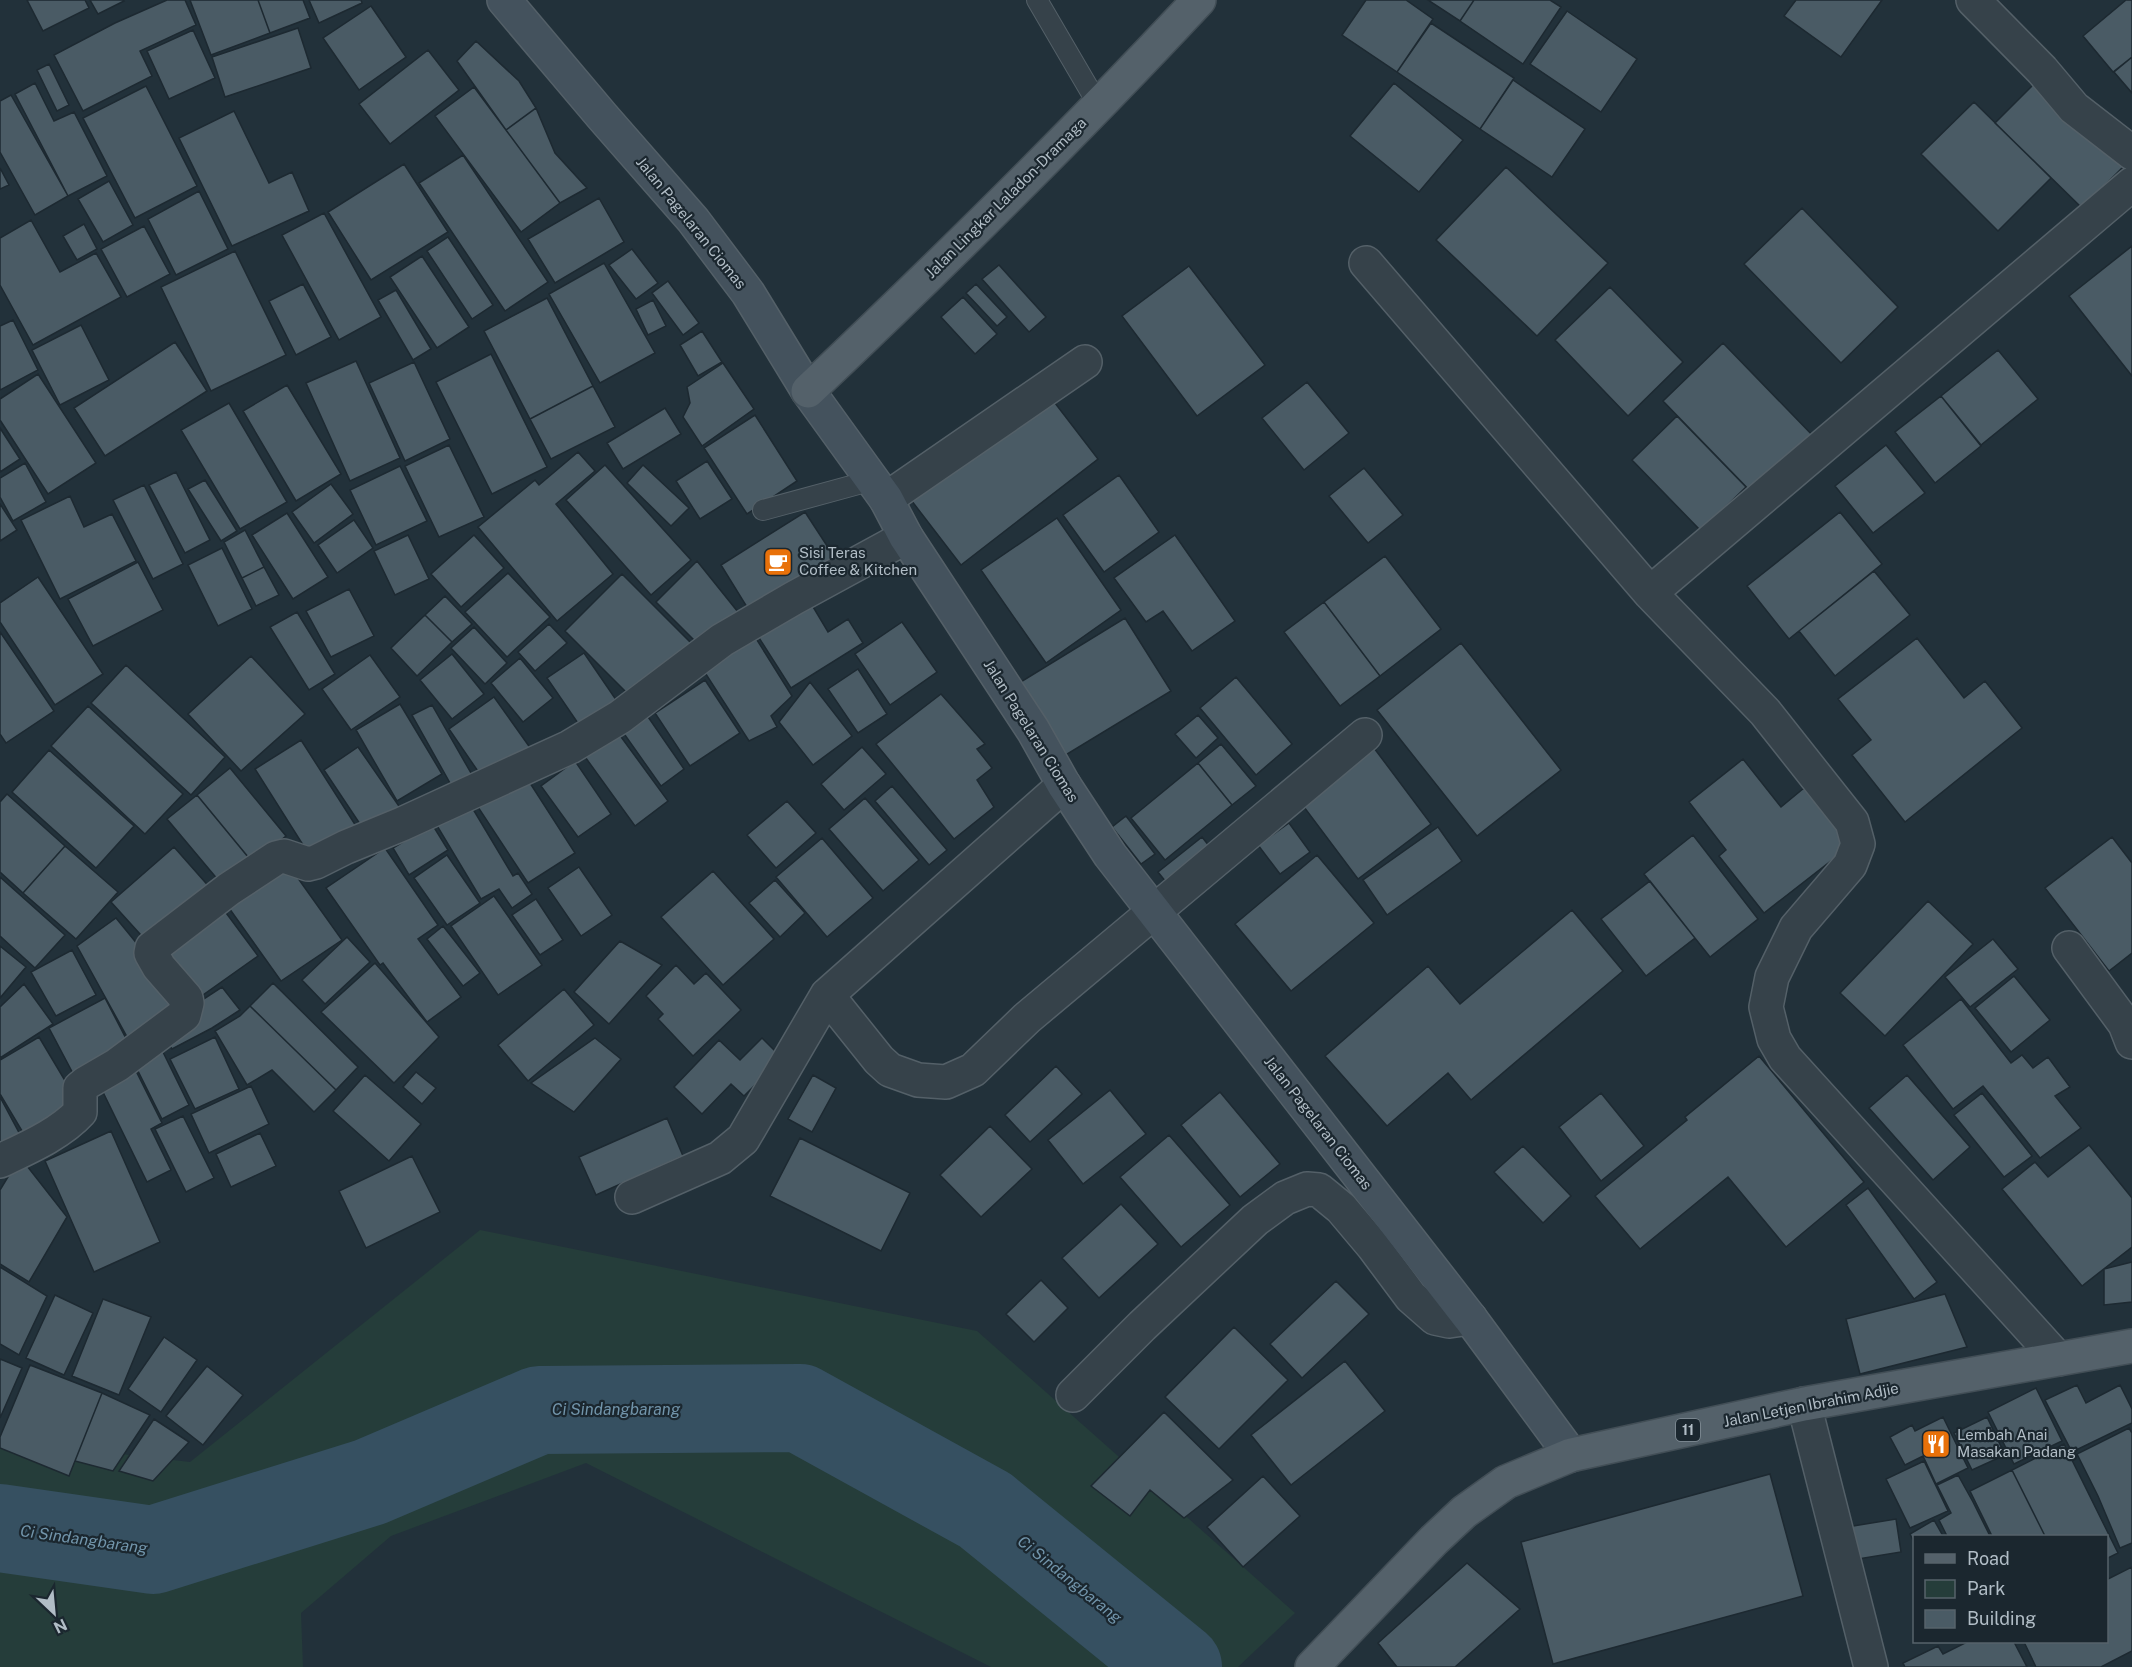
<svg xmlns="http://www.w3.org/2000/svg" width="2132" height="1667" viewBox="0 0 2132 1667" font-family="'Public Sans',sans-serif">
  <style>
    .green { fill: #253d3a }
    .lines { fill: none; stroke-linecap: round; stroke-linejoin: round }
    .river { stroke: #365061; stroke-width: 88 }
    .building { fill: #4a5b65; stroke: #1d2931; stroke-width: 1.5 }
    .service-casing { stroke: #546068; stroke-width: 22 }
    .minor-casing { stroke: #546068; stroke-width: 36 }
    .secondary-casing { stroke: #546068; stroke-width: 36 }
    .primary-casing { stroke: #424e56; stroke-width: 36 }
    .service { stroke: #36424a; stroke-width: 20 }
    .minor { stroke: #36424a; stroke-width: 33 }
    .secondary { stroke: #44525d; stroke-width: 33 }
    .primary { stroke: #54616a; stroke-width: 33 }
    .labels { text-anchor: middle; stroke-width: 4.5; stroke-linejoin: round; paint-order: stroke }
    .shield { fill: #1b272f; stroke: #849099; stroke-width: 1.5 }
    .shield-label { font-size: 14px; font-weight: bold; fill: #b1bdc6 }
    .street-label { font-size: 15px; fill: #b1bdc6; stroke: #1b272f }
    .poi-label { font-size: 15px; fill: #b1bdc6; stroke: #1b272f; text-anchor: start }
    .water-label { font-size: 16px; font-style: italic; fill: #7194aa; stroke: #1b272f }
  </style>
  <rect width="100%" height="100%" fill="#22313a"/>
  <!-- green -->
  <path class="green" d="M480 1230 977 1331 1295 1613 1238 1667H991L586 1463 391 1536 301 1613 303 1667H0V1440L190 1462Z"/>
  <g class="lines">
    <!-- river -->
    <path class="river" d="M0 1528 153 1550 370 1482 539 1410 800 1408 985 1510 1178 1667"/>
  </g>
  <!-- building -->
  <path class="building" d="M27 0H85L89 8 43 31Z
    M90 0H123L124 1 98 14Z
    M167 0H185L196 25 140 51 152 76 83 111 54 55 115 23Z
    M190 0H258L270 33 211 55Z
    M258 0H303L310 18 270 33Z
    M309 0H361L362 3 319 23Z
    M1366 0H1406L1433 19 1397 72 1342 35Z
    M1428 0H1474L1460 21Z
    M1474 0H1550L1561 7 1523 64 1460 21Z
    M1796 0H1882L1841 57 1784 16Z
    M2126 0H2132V57L2113 72 2083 36Z
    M371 6 406 57 359 90 323 38Z
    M1567 11 1637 59 1601 112 1530 64Z
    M1431 23 1514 78 1480 129 1397 72Z
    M298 28 311 68 225 97 212 57Z
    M193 30 215 78 169 99 147 51Z
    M476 41 519 81 536 108 506 130 457 61Z
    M428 50 459 90 390 144 359 104Z
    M2132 57V93L2114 72Z
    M49 64 69 105 57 111 37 70Z
    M2040 78 2127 163 2082 208 1995 123Z
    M1513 80 1585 129 1552 177 1480 129Z
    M35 83 54 121 74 112 107 176 68 196 15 94Z
    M1394 83 1463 140 1419 192 1350 136Z
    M146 86 197 186 135 218 83 118Z
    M474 87 560 203 521 232 435 116Z
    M11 95 68 196 35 215 0 152V101Z
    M1974 102 2051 178 1998 231 1921 154Z
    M536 108 555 153 587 188 560 203 506 130Z
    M234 111 269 183 292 172 309 211 232 246 179 138Z
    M463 155 548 282 505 311 419 183Z
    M404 164 448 232 371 280 328 212Z
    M1506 167 1608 263 1537 336 1436 240Z
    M0 168 9 185 0 189Z
    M109 181 133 225 103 242 78 199Z
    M199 191 228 249 176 275 148 219Z
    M599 198 624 242 555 283 528 239Z
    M1802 208 1898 307 1841 363 1744 264Z
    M324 213 381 317 339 340 282 235Z
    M31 220 60 272 96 253 121 297 33 345 0 285V238Z
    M84 224 97 249 77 260 63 236Z
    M144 226 170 274 127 297 101 249Z
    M448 237 493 305 472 319 427 251Z
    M2132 246V376L2069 296Z
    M632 249 658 283 636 299 609 265Z
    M235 251 286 355 211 391 161 287Z
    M422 256 469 327 437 348 390 277Z
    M604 263 655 353 600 383 549 294Z
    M999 265 1046 317 1029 332 982 279Z
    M1189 266 1265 365 1197 416 1122 316Z
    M668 281 699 323 683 335 652 293Z
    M303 284 331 337 296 355 269 301Z
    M976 284 1007 317 997 326 966 293Z
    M1610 287 1683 362 1628 416 1555 340Z
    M396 290 431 349 413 360 378 300Z
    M963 297 997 334 975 354 941 317Z
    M547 298 593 386 530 419 484 331Z
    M653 300 666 326 648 335 636 309Z
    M13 320 38 370 0 390V326Z
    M81 325 109 380 60 405 32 350Z
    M702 331 722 362 698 376 680 345Z
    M175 342 207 391 105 456 74 408Z
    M1723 343 1818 441 1758 499 1663 401Z
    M1998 350 2038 399 1981 445 1941 396Z
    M491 354 547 467 492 494 436 382Z
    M356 361 400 458 350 481 306 383Z
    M414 362 450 439 405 461 369 383Z
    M723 363 754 409 702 446 683 417 690 403 687 387Z
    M38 374 96 463 48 494 0 420V399Z
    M1307 382 1349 433 1304 470 1262 418Z
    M287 385 341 474 296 501 243 411Z
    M593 386 615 427 551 459 530 419Z
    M1045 390 1098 459 961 565 908 496Z
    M1941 396 1981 446 1935 483 1895 432Z
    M229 403 287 502 240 529 181 430Z
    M665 408 681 434 623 469 607 443Z
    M755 415 797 481 747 514 704 448Z
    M1677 416 1746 487 1701 531 1632 460Z
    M0 428 20 459 0 472Z
    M449 445 484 517 439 537 405 466Z
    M1886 445 1925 493 1873 533 1835 486Z
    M578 452 595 471 556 504 613 574 557 621 478 527 535 480 539 485Z
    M707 461 732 499 700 519 676 481Z
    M25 463 46 502 13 521 0 497V478Z
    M605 465 691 560 651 595 566 500Z
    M643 465 689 508 671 526 627 483Z
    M400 466 427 521 376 545 350 490Z
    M1364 468 1403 515 1368 543 1329 496Z
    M176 472 210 540 185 553 149 485Z
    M1119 475 1159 532 1104 572 1063 515Z
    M205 480 237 531 221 541 188 489Z
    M331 484 353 514 314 543 292 512Z
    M144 485 183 564 153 579 113 500Z
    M70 496 84 527 112 514 136 561 60 599 21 520Z
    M0 504 17 530 0 541Z
    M805 512 835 558 750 612 721 565Z
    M1840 512 1882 564 1789 639 1747 586Z
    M287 513 328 577 293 599 252 535Z
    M1057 518 1121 610 1046 663 981 570Z
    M354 520 373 548 337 573 318 545Z
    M245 530 264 567 242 578 224 542Z
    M408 535 429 579 395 595 374 551Z
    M474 535 504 568 461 607 431 574Z
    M1175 535 1235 621 1192 651 1163 611 1146 622 1114 578Z
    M222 548 252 609 218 626 188 565Z
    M1385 556 1441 629 1380 676 1324 602Z
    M697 561 742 617 705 651 656 602Z
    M138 562 163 610 93 646 68 599Z
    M264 567 279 595 256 606 242 578Z
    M1874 571 1910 615 1835 676 1799 631Z
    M508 573 550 617 507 657 465 612Z
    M622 574 694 646 636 702 565 631Z
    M38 577 103 674 55 705 0 622V603Z
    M349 589 374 636 331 657 306 611Z
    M445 596 472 624 452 642 425 615Z
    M809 600 828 632 848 619 863 643 791 688 756 633Z
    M1324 602 1380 676 1340 706 1284 632Z
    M297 612 335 674 309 690 270 627Z
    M425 615 452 642 417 676 391 648Z
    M1125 618 1171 691 1064 756 1019 683Z
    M902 622 937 672 890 705 855 654Z
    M549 624 567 643 535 671 518 652Z
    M474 627 507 663 485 684 451 648Z
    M0 632 54 711 6 743 0 734Z
    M752 632 792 696 771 716 777 727 749 741 702 668Z
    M1917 638 1964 698 1985 681 2022 728 1905 822 1852 755 1871 740 1838 699Z
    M1461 643 1561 770 1477 836 1377 710Z
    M584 653 621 707 584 732 547 678Z
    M452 654 484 694 452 719 420 680Z
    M370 655 400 697 351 730 322 689Z
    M251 656 305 714 241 771 188 714Z
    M520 658 553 698 523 722 491 683Z
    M126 665 225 757 191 795 91 703Z
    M858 669 887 714 858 733 828 689Z
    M1236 677 1292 744 1256 775 1200 708Z
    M705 680 740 733 690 766 655 713Z
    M810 682 852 736 813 765 779 722Z
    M941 694 985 744 977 749 992 768 977 780 994 807 954 839 876 744Z
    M494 697 536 756 484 780 449 729Z
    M400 704 442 774 397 801 356 730Z
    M432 705 475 780 455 792 412 715Z
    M88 706 183 794 145 834 51 746Z
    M644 711 684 769 661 786 620 728Z
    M1198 715 1218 738 1196 758 1175 734Z
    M616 730 668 801 635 826 583 754Z
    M301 740 356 826 310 856 255 769Z
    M1221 744 1256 786 1232 805 1198 763Z
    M358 747 401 809 366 833 324 770Z
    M862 747 886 774 844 810 821 784Z
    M1374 748 1431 824 1358 879 1301 803Z
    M49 750 134 826 96 868 12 792Z
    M1743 759 1781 807 1804 788 1850 846 1764 913 1719 856 1726 850 1689 802Z
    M575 761 611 814 578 837 541 786Z
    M1198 763 1232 805 1165 860 1131 818Z
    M230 768 286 836 253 863 197 795Z
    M521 769 575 853 528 883 474 801Z
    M892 786 947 850 929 865 875 801Z
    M7 794 65 846 23 893 0 872V802Z
    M197 795 253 863 224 887 167 819Z
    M865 798 919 860 883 891 829 829Z
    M467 799 513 876 518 873 532 894 512 908 499 889 481 899 433 819Z
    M787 801 816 833 776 868 747 835Z
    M1126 816 1155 854 1141 864 1112 827Z
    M1289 823 1310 852 1280 874 1258 845Z
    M432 824 448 850 409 875 393 848Z
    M1438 827 1462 861 1387 915 1363 880Z
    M1693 835 1758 919 1710 957 1644 874Z
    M1202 837 1217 856 1174 892 1158 872Z
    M2112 837 2132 863V953L2109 971 2045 888Z
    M822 838 873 898 827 937 776 877Z
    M65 846 118 892 76 939 23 893Z
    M174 847 212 890 150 945 111 902Z
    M385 848 438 925 418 939 461 997 427 1022 383 963 380 965 326 888Z
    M447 855 480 903 447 925 414 878Z
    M1317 855 1374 923 1291 991 1235 924Z
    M290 867 342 940 281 981 229 908Z
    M579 867 612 915 581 936 548 888Z
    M713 871 774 939 723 985 661 917Z
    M0 877 65 935 35 968 0 936Z
    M775 880 805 913 780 937 749 903Z
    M1650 881 1695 938 1646 976 1601 919Z
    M494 896 542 965 498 995 451 926Z
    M536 899 563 940 540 955 512 915Z
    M1928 901 1973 944 1885 1036 1840 993Z
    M218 902 258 956 193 1002 154 948Z
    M1572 910 1623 971 1471 1100 1448 1073 1387 1126 1325 1056 1428 966 1460 1004Z
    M116 918 183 1000 131 1044 77 946Z
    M443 926 480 973 463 986 427 939Z
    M347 937 370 962 325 1004 302 980Z
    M1993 939 2018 969 1970 1007 1945 977Z
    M620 941 662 965 609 1024 574 992Z
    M0 946 26 967 0 998Z
    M72 950 96 995 56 1016 31 972Z
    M375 963 439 1037 394 1083 321 1012Z
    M676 965 694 984 706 973 741 1010 693 1056 658 1019 663 1014 646 996Z
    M2014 976 2050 1020 2011 1052 1975 1008Z
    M273 983 358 1067 336 1090 250 1006Z
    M24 984 53 1024 0 1058V1007Z
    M222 987 240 1010 212 1028 172 1049 164 1037 196 1004Z
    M564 989 594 1025 528 1081 498 1045Z
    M105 998 133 1052 77 1081 49 1028Z
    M1961 999 2011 1063 2022 1055 2033 1068 2048 1057 2070 1087 2055 1096 2081 1128 2040 1158 1983 1086 1953 1109 1903 1045Z
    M250 1006 336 1090 314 1112 272 1070 247 1085 215 1031 240 1016Z
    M39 1037 79 1104 25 1136 0 1094V1060Z
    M215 1037 239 1089 195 1109 170 1059Z
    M595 1038 621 1059 574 1112 531 1083Z
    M762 1038 782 1058 744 1096 731 1084 702 1114 674 1087 719 1040 740 1060Z
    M160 1046 189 1105 162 1119 132 1059Z
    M1759 1056 1864 1182 1786 1247 1728 1177 1640 1249 1595 1196 1687 1120 1685 1117Z
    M133 1065 162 1123 151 1129 171 1170 147 1182 99 1084Z
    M1056 1066 1082 1094 1030 1142 1005 1115Z
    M416 1072 436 1088 422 1104 403 1087Z
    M365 1075 421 1124 389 1161 333 1111Z
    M813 1075 836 1088 812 1132 788 1119Z
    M1907 1075 1970 1147 1933 1180 1869 1108Z
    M251 1086 269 1124 209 1153 191 1114Z
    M1110 1090 1146 1134 1083 1184 1048 1140Z
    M1220 1092 1280 1164 1240 1197 1181 1125Z
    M1601 1093 1644 1146 1601 1181 1559 1127Z
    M1982 1093 2032 1156 2004 1177 1954 1115Z
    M0 1097 24 1142 0 1155Z
    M183 1116 214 1178 186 1192 155 1129Z
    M667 1118 683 1156 596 1195 579 1157Z
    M990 1126 1032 1169 981 1217 940 1175Z
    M111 1131 160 1242 94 1272 45 1161Z
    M260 1133 276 1166 231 1187 216 1154Z
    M1169 1135 1230 1205 1181 1247 1120 1177Z
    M800 1138 910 1193 881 1251 770 1196Z
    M2089 1145 2132 1198V1247L2082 1286 2002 1189 2035 1162 2048 1177Z
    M1523 1146 1571 1196 1543 1223 1494 1172Z
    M412 1156 440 1212 366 1248 339 1191Z
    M20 1157 67 1217 29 1282 0 1264V1190Z
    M1868 1188 1937 1282 1914 1299 1846 1205Z
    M1121 1204 1158 1244 1099 1298 1062 1258Z
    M2132 1262V1302L2104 1305V1269Z
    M0 1267 47 1296 19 1355 0 1344Z
    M1041 1280 1068 1308 1034 1342 1006 1314Z
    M1336 1281 1369 1314 1302 1378 1270 1344Z
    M1945 1294 1967 1347 1860 1374 1846 1319Z
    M55 1295 93 1313 64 1375 26 1358Z
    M103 1299 151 1317 119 1395 72 1376Z
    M1234 1327 1288 1380 1219 1449 1165 1397Z
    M164 1337 197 1360 161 1412 128 1389Z
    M0 1359 22 1368 0 1418Z
    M1345 1361 1385 1411 1291 1485 1251 1435Z
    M30 1365 102 1393 69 1476 0 1448V1437Z
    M207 1366 243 1395 203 1445 166 1416Z
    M2077 1385 2086 1403 2120 1385 2132 1409V1423L2072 1452 2045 1400Z
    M2036 1388 2062 1441 2014 1464 1988 1412Z
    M102 1393 150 1415 113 1471 75 1461Z
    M1164 1412 1233 1480 1184 1518 1150 1490 1130 1516 1091 1486Z
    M1943 1417 1968 1468 1936 1484 1923 1456 1905 1465 1890 1437 1912 1425 1915 1431Z
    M1987 1417 2005 1455 1972 1470 1954 1433Z
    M154 1419 189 1442 153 1481 119 1471Z
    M2129 1428 2132 1433V1543L2120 1548 2098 1496 2077 1454Z
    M2064 1444 2118 1553 2106 1559V1536H2045L2012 1470Z
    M1924 1461 1948 1511 1910 1528 1886 1479Z
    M2012 1470 2045 1536H1992L1970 1491Z
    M1770 1474 1803 1596 1553 1664 1521 1542Z
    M1958 1475 1973 1502 1990 1536H1947L1939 1520 1951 1513 1937 1485Z
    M1263 1476 1300 1516 1243 1567 1207 1527Z
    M1896 1519 1901 1552 1852 1560 1847 1527Z
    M1934 1520 1943 1536H1914V1542L1910 1534Z
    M1467 1563 1520 1609 1455 1667H1397L1378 1643Z
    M2132 1567V1651L2101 1667H2036L2024 1642H2106V1580Z
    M1967 1642H2014L2027 1667H1905L1903 1663 1938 1646 1943 1654Z"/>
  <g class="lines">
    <!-- service casing -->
    <g class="service-casing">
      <path id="service" d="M1037 0 1099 106
        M763 510 873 480"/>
    </g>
    <!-- minor casing -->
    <g class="minor-casing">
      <path id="minor" d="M1973 0 2042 70 2074 108 2132 153
        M1366 263 1650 593 1765 712 1852 822 1858 844 1850 865 1796 928 1772 977 1766 1007 1774 1039 1785 1058 2058 1359
        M886 499 1085 362
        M1650 593 2132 184
        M2069 948 2125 1024 2132 1042
        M827 995 879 1060 890 1070 918 1080 946 1082 973 1070 1027 1018 1365 735
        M0 1161C27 1148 60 1134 80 1112V1088L86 1083 117 1065 184 1015 187 1003 186 998 159 967 151 953 152 948 229 889 276 858 284 856 308 864 316 862 346 847 402 824 570 747 620 717 722 640 794 598 906 537
        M632 1197 720 1158 743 1139 827 995 1064 785
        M1073 1395 1142 1326 1255 1220 1285 1198 1307 1189 1319 1190 1341 1208 1373 1246 1411 1297 1435 1318 1449 1321 1470 1318
        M1804 1404 1871 1667"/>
    </g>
    <!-- secondary casing -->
    <g class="secondary-casing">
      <path id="secondary" d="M504 0 602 116 693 220 748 293 808 391 886 499 906 537 1033 730 1064 785 1110 855 1470 1318 1571 1455"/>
    </g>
    <!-- primary casing -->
    <g class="primary-casing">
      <path id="primary" d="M808 391C942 264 1073 135 1199 0
        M1312 1667 1434 1540 1464 1512 1506 1482 1571 1455 1804 1404 2132 1346"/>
    </g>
    <!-- service -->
    <use href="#service" class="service"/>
    <!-- minor -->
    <use href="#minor" class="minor"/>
    <!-- secondary -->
    <use href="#secondary" class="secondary"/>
    <!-- primary -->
    <use href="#primary" class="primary"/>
  </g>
  <!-- icons -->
  <defs>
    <g id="cafe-square" transform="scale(1.5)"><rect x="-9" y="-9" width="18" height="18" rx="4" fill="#e8710a" stroke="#1b272f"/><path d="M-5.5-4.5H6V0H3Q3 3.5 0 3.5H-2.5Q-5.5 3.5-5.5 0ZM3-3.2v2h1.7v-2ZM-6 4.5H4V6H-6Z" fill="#fff"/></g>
    <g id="restaurant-square" transform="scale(1.5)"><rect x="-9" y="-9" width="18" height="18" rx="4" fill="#e8710a" stroke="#1b272f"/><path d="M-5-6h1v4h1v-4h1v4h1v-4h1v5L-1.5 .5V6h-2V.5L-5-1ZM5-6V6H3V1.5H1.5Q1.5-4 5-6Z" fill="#fff"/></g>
  </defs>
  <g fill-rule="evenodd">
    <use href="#cafe-square" x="778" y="562"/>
    <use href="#restaurant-square" x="1936" y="1444"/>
  </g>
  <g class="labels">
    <!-- shield labels -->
    <rect class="shield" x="1676" y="1419" width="24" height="22" rx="4.5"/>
    <g class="shield-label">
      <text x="1688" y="1435">11</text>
    </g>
    <!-- street labels -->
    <g class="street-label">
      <text transform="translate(1006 198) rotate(-45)" y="5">Jalan Lingkar Laladon-Dramaga</text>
      <text transform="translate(691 223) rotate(51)" y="5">Jalan Pagelaran Ciomas</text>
      <text transform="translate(1031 731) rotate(58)" y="5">Jalan Pagelaran Ciomas</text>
      <text transform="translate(1318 1123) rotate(52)" y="5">Jalan Pagelaran Ciomas</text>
      <text transform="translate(1811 1405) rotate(-11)" y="5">Jalan Letjen Ibrahim Adjie</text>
    </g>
    <!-- poi labels -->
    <g class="poi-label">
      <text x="799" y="558">Sisi Teras<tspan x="799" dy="17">Coffee &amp; Kitchen</tspan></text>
      <text x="1957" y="1440">Lembah Anai<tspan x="1957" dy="17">Masakan Padang</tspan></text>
    </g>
    <!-- water labels -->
    <g class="water-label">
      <text x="616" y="1415">Ci Sindangbarang</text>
      <text transform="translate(84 1539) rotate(8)" y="6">Ci Sindangbarang</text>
      <text transform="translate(1070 1579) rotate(39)" y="6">Ci Sindangbarang</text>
    </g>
  </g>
  <!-- legend -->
  <rect x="1913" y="1535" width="195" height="108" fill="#1b272f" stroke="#57636b" stroke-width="1.5"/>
  <rect x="1925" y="1554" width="30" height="9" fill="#54616a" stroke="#57636b" stroke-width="1.5"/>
  <text x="1967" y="1565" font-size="18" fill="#b1bdc6">Road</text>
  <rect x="1925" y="1580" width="30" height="18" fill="#253d3a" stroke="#57636b" stroke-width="1.5"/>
  <text x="1967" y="1595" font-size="18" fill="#b1bdc6">Park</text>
  <rect x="1925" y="1610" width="30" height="18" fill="#4a5b65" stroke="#57636b" stroke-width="1.5"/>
  <text x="1967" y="1625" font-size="18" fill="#b1bdc6">Building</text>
  <!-- north arrow -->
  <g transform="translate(54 1613) rotate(154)" stroke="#1b272f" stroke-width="4.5" paint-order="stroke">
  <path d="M0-4.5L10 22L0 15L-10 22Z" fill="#b1bdc6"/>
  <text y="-9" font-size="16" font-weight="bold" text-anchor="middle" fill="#b1bdc6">N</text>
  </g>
</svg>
